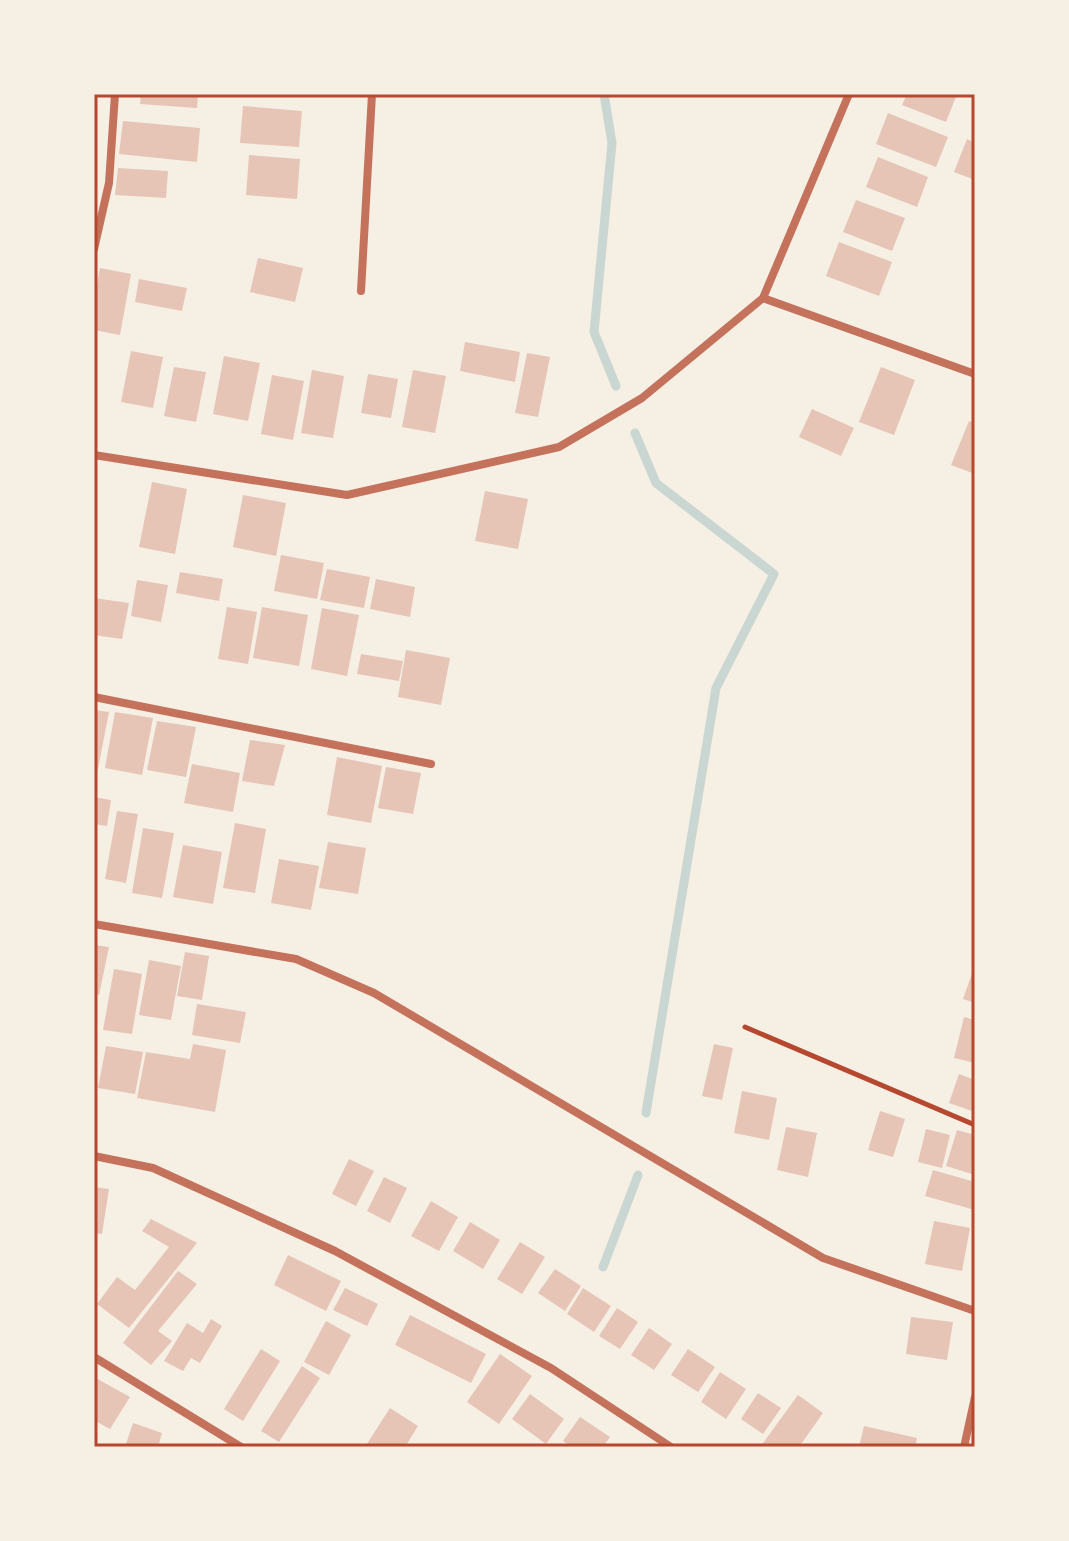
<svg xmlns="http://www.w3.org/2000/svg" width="1069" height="1541" viewBox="0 0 1069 1541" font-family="Raleway,sans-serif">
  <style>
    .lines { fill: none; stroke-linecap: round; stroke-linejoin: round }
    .stream { stroke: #c9d6d2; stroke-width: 9 }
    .building { fill: #e6c5b7 }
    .path { stroke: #b5482f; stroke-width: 5 }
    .minor { stroke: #c5725c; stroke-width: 8 }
    .neatline { fill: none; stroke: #b5482f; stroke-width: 3 }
  </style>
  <rect width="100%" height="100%" fill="#f6efe4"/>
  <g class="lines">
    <!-- stream -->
    <path class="stream" d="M604 94 612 143 594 332 616 386
      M635 433 656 483 774 574 716 688 646 1113
      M603 1267 638 1175"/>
  </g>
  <!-- building -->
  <path class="building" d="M141 94H198L197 108 140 104Z
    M907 94H957L946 122 902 105Z
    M243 106 302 111 299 147 240 143Z
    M888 113 948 137 936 167 876 144Z
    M123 121 200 128 197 162 119 154Z
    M967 139 975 143V180L954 172Z
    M249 155 300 159 297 199 246 195Z
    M878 157 928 177 917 207 866 187Z
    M118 168 168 171 166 198 115 195Z
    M856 200 905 218 892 251 843 232Z
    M839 242 892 262 879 296 826 276Z
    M258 258 303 268 295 302 250 292Z
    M100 268 131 274 120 335 94 330V300Z
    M139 279 187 288 182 311 135 302Z
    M465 342 520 352 515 382 460 371Z
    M131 351 163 357 153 408 121 402Z
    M527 353 550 357 538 417 515 413Z
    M224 356 260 363 248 421 213 414Z
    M174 367 206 372 196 422 164 416Z
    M881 367 915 380 894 435 859 422Z
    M312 370 344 376 333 438 301 433Z
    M413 370 446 376 435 433 402 427Z
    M368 374 398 379 391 418 361 413Z
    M272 375 304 381 293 440 261 434Z
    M812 409 854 428 841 456 799 437Z
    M969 421 975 423V474L951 465Z
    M152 482 187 489 175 554 139 547Z
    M485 491 528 499 518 549 475 541Z
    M243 495 286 503 276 556 233 547Z
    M281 555 324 563 317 599 274 591Z
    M327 569 370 577 364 608 320 600Z
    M180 572 223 579 219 601 176 593Z
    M376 579 415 587 410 617 370 609Z
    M137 580 168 585 161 622 131 616Z
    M94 598 129 603 122 639 94 635Z
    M227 607 257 612 248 664 218 659Z
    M262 607 308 615 299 666 253 658Z
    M322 608 359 615 347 676 311 669Z
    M406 650 450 658 441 705 398 697Z
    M361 654 403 661 399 681 357 674Z
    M94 710 109 712 97 774H94Z
    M115 712 153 718 142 775 105 768Z
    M157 721 196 727 186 777 147 770Z
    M250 740 285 745 274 786 242 781Z
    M337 757 382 766 371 823 327 815Z
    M192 764 240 773 233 812 184 803Z
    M386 767 421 773 413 814 378 808Z
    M94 797 111 800 107 826 94 824Z
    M117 811 138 814 126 883 105 879Z
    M235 823 266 829 255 893 223 888Z
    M143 828 174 833 162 898 132 893Z
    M328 842 366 848 358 894 319 888Z
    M183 845 222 852 213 904 173 897Z
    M279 859 319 866 311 910 271 903Z
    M94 945 109 947 99 995 94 994Z
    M185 952 209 956 202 1000 177 996Z
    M149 960 181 966 171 1020 139 1015Z
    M975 965V1003L963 999Z
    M114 969 142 974 132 1034 103 1030Z
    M197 1004 246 1012 240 1043 192 1035Z
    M964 1017 975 1020V1063L954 1058Z
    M193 1044 226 1050 215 1112 137 1098 146 1052 190 1059Z
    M714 1044 733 1048 722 1100 702 1096Z
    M106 1046 143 1052 135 1094 98 1088Z
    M959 1074 975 1080V1112L949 1103Z
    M742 1091 777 1098 769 1140 734 1133Z
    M880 1111 905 1119 893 1157 868 1150Z
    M786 1127 817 1133 808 1177 777 1170Z
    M926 1129 950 1135 942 1168 918 1162Z
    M957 1130 975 1135V1175L946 1166Z
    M349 1159 374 1171 356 1206 332 1194Z
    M933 1170 975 1182V1210L925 1196Z
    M384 1177 407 1188 390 1223 367 1211Z
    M94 1187 109 1189 102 1234 94 1233Z
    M431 1201 458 1217 439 1251 411 1236Z
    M151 1219 197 1243 129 1328 97 1304 117 1277 135 1290 169 1247 142 1231Z
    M934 1221 970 1228 962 1271 925 1264Z
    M470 1222 500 1240 483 1269 453 1251Z
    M520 1242 545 1257 522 1294 497 1279Z
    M288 1255 341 1281 326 1311 274 1285Z
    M555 1269 581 1286 565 1311 538 1293Z
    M178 1271 197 1284 158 1331 172 1341 151 1365 123 1343Z
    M345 1288 378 1304 367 1326 333 1310Z
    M583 1288 611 1306 594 1332 567 1314Z
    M617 1308 638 1322 620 1349 599 1336Z
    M410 1315 486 1354 471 1383 395 1345Z
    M911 1317 953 1322 947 1360 906 1354Z
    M211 1319 222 1326 200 1363 191 1358 183 1371 164 1361 187 1323 203 1333Z
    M326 1321 351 1335 329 1375 304 1362Z
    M649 1328 672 1344 654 1370 631 1355Z
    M261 1349 280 1361 243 1421 224 1409Z
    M688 1349 715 1367 698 1392 671 1375Z
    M500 1354 532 1376 499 1424 467 1402Z
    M302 1366 320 1378 279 1442 261 1431Z
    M720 1372 746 1389 726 1419 701 1402Z
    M94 1377 130 1397 110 1429 97 1422 94 1428Z
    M758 1393 781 1408 763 1434 741 1419Z
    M530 1394 564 1419 546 1444 512 1419Z
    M798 1395 823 1413 799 1447H763L761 1446Z
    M390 1408 418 1426 405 1447H365Z
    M580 1417 610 1437 603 1447H572L563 1441Z
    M133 1423 162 1433 158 1447H125Z
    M864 1426 917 1438 915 1447H859Z"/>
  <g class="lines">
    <!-- path -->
    <path class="path" d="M745 1027 975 1125"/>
    <!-- minor -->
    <path class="minor" d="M94 249 109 183 115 94
      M361 291 372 94
      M763 298 975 374
      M94 455 347 495 559 447 642 398 763 298 849 94
      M94 697 431 764
      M94 924 296 959 374 993 823 1258 975 1311
      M94 1156 153 1168 335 1251 551 1368 671 1447
      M94 1357 241 1447
      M964 1447 975 1397"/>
  </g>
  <!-- border -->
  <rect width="1069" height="1541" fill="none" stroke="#f6efe4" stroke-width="192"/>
  <rect x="96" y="96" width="877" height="1349" class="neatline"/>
</svg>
